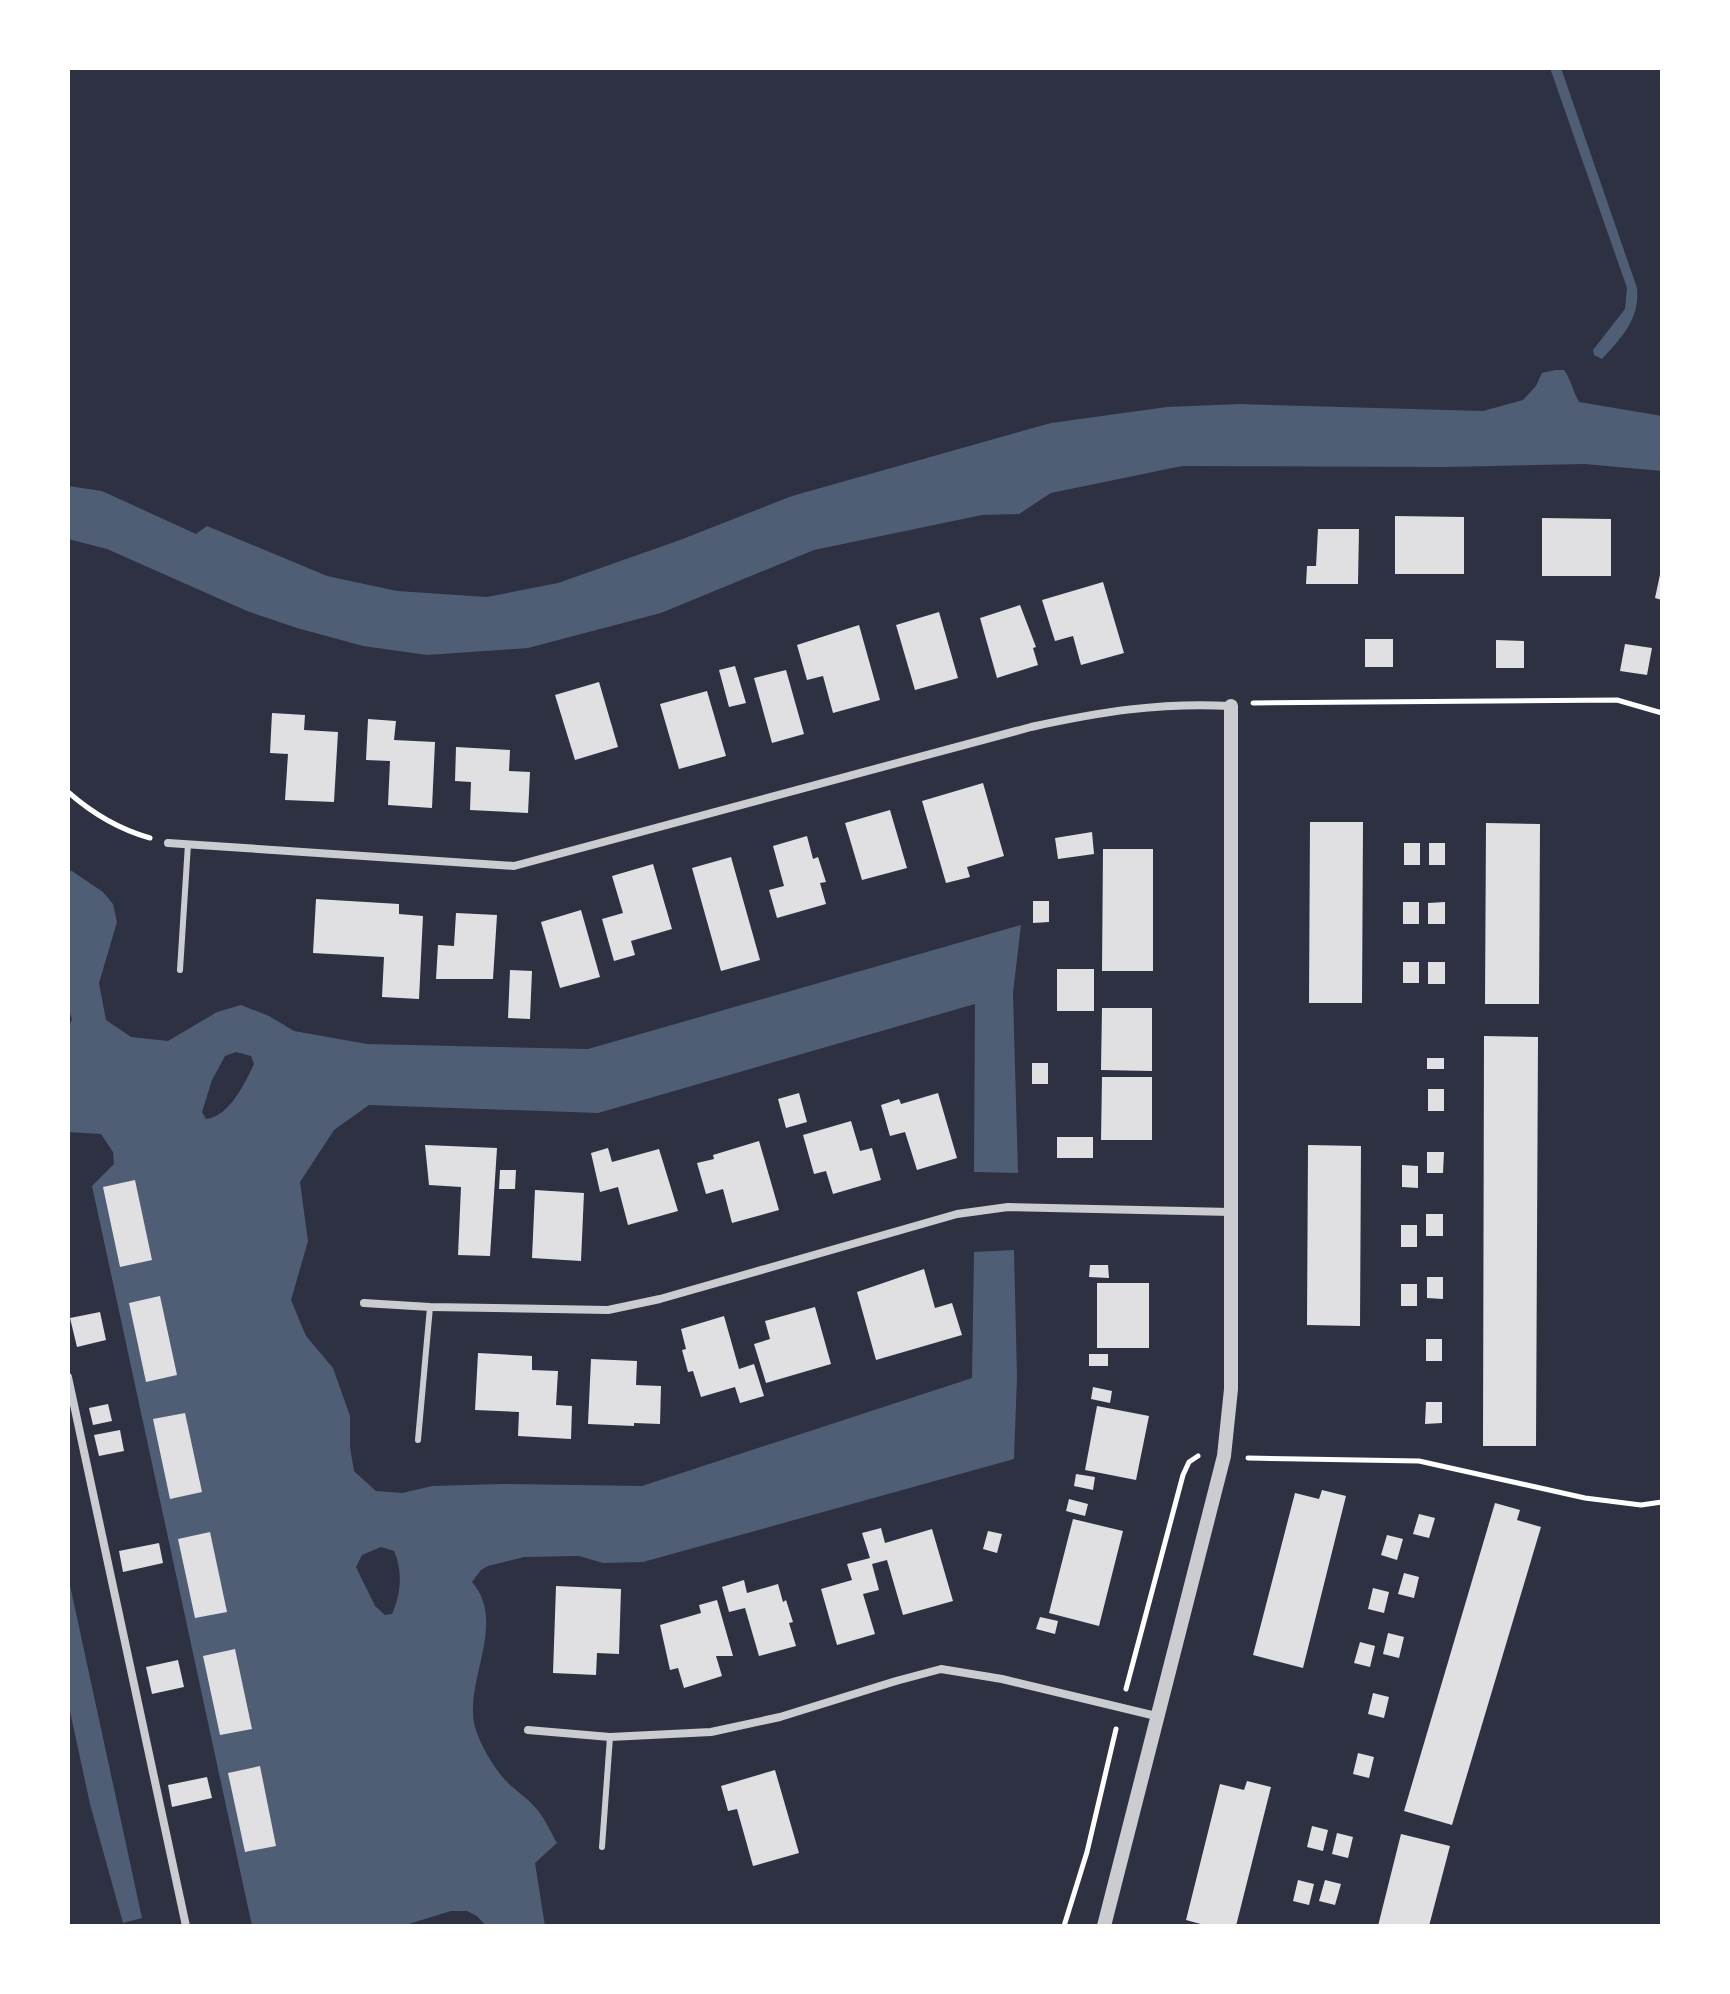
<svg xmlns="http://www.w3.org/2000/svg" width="1730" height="1994" viewBox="0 0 1730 1994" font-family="Poppins,sans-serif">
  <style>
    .water { fill: #4f5d75; fill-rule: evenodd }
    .building { fill: #e0e0e3 }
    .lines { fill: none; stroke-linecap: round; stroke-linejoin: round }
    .path { stroke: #fff; stroke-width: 5 }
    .service { stroke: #caccd0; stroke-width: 6 }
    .minor { stroke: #caccd0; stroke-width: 8 }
    .tertiary { stroke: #caccd0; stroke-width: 14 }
  </style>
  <rect width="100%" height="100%" fill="#2d3142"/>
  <!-- water -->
  <path class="water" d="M1550 68H1561L1637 288C1640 319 1622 337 1602 359L1594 355 1593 350 1625 309 1627 288Z
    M1555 370H1564C1571 379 1573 392 1579 402L1662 416V471L1585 464 1444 467 1182 466 1051 493 1019 514 982 515 814 550 661 613 528 648 427 655 363 646 297 628 247 611 107 549 68 539V486L102 491 196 534 207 526 327 576 397 591 487 597 558 583 680 540 792 496 1051 423 1167 407 1239 404 1483 411 1523 400 1536 386 1542 373Z
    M68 871H72L103 892 113 904 117 922 99 983 106 1020 131 1037 168 1041 217 1012 241 1005 269 1016 294 1031 367 1044 588 1049 1021 925 1013 993 1018 1173 974 1172 975 1004 598 1113 369 1105 334 1130 300 1182 308 1241 291 1300 306 1336 333 1368 350 1416V1447L354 1471 376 1491 402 1493 432 1486 502 1484 642 1486 972 1378 974 1252 1014 1250 1017 1377 1014 1459 643 1562 603 1563 579 1556 524 1557 488 1566 481 1570 472 1582C508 1624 463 1681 475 1727 480 1745 494 1768 506 1781 515 1790 526 1797 534 1806 544 1816 550 1831 557 1843L535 1863 545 1926H486L477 1916 467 1911H451L402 1926H252L92 1186 114 1164 113 1152 101 1134 68 1132V1030L72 1019 68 1007ZM236 1052 251 1056 254 1064C245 1083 229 1117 206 1119L202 1112 212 1080 225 1056ZM381 1547 394 1551C403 1571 401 1594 392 1614L385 1615 375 1606 356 1567 362 1555Z
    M68 1576 142 1918 123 1923 90 1804 68 1702Z"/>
  <!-- building -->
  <path class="building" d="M1395 516 1464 517V574H1395Z
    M1542 518 1611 519V576H1542Z
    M1318 529H1359L1358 584H1306L1307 566H1316Z
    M1661 570H1662V600L1655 598Z
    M1103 582 1124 653 1081 665 1073 636 1055 641 1042 600Z
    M1020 605 1036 647 1033 648 1038 665 997 678 980 618Z
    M939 612 958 678 915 690 896 625Z
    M859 625 880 700 833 713 823 676 807 680 797 645Z
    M1365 639H1393V667H1365Z
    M1496 640 1524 641V668H1496Z
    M1625 644 1652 648 1647 675 1620 671Z
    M735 666 746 703 729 707 719 670Z
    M786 670 804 734 772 743 754 678Z
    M599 682 618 747 575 760 555 695Z
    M707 691 726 756 679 769 660 704Z
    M272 713 305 715 304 730 338 732 334 802 285 800 288 754 270 753Z
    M368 719 396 721 394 740 435 742 432 808 388 805 390 761 366 760Z
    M456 747 510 750 509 771 530 772 528 813 470 810 471 782 455 781Z
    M983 783 1004 856 967 867 970 877 946 883 922 801Z
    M890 810 907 868 862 880 845 823Z
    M1310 822H1363L1362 1003H1309Z
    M1486 823 1540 824 1539 1004H1485Z
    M1092 832 1094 854 1058 859 1055 838Z
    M807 836 813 859 818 857 826 882 820 883 826 904 777 918 769 890 784 886 773 846Z
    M1404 843H1420V865H1404Z
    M1429 843H1445V865H1429Z
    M1103 849H1153V971H1102Z
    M731 857 760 960 721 971 692 868Z
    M653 864 672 929 631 941 635 955 614 961 602 919 623 913 612 876Z
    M316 899 399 904V914L423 916 419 999 382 997 384 957 313 953Z
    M1033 901H1049V922L1033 923Z
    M1403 902H1419V924H1403Z
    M1445 902V924H1428V903Z
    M581 910 600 977 560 988 541 922Z
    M456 913 497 915 493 979H436L438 945 454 946Z
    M1403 962H1419V983H1403Z
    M1428 962H1445V984H1428Z
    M1057 969H1094V1011H1057Z
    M510 970 532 971 530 1019 508 1018Z
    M1102 1008H1152V1071L1101 1070Z
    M1484 1036 1538 1037 1536 1446H1483Z
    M1427 1058H1444V1069H1427Z
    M1032 1063H1048V1084H1032Z
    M1102 1077H1152V1140H1101Z
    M1428 1089H1444V1111H1428Z
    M799 1093 807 1122 786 1128 778 1099Z
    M938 1093 957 1158 917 1170 905 1132 890 1136 881 1105 899 1099 901 1104Z
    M851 1121 860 1151 872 1148 881 1180 833 1194 826 1171 814 1174 803 1135Z
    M1057 1137H1093V1158H1057Z
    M759 1141 779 1210 732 1223 723 1189 706 1194 697 1163 714 1159 713 1155Z
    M425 1145 497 1148 490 1256 458 1255 461 1187 429 1185Z
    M1308 1145 1361 1146 1360 1326 1307 1325Z
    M608 1148 612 1162 659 1149 678 1211 628 1225 618 1187 600 1192 591 1153Z
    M1427 1152H1444L1443 1173H1427Z
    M1402 1165 1418 1166V1188L1402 1187Z
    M500 1170H516L515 1189H499Z
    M135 1180 152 1260 120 1267 103 1187Z
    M535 1190 584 1193 581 1261 532 1258Z
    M1426 1214H1443V1236H1426Z
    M1401 1225H1417V1247H1401Z
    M1090 1265H1108L1109 1278 1089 1277Z
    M924 1269 935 1308 952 1303 962 1335 876 1360 857 1292Z
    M1427 1277H1443V1299L1427 1298Z
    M1097 1283H1149V1348H1097Z
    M1401 1284H1417V1306H1401Z
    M160 1296 177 1375 146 1382 129 1303Z
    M815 1307 831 1364 766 1383 754 1344 770 1339 765 1321Z
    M100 1312 106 1340 77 1347 70 1318Z
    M724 1316 739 1369 754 1364 764 1396 740 1403 735 1387 701 1397 693 1371 688 1372 682 1350 686 1349 681 1329Z
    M1426 1339H1442V1361H1426Z
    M478 1353 532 1356V1370L558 1371 556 1405 572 1406 571 1439 518 1436 519 1412 475 1410Z
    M1089 1354H1108V1366H1089Z
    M591 1359 637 1361 636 1385 661 1386 660 1424 634 1423V1426L588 1424Z
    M1093 1387 1112 1391 1110 1403 1091 1399Z
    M1426 1402H1442V1423L1425 1424Z
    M108 1404 112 1421 93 1425 89 1408Z
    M1097 1406 1149 1416 1136 1480 1085 1470Z
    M185 1413 202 1492 170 1499 153 1419Z
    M120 1430 124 1451 99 1456 94 1435Z
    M1076 1474 1095 1477 1093 1490 1074 1486Z
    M1322 1490 1346 1496 1303 1668 1253 1655 1295 1493 1319 1499Z
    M1069 1499 1088 1504 1085 1516 1066 1511Z
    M1495 1503 1520 1510 1517 1520 1541 1527 1452 1825 1404 1811Z
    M1419 1514 1435 1518 1429 1538 1413 1534Z
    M1073 1519 1123 1531 1099 1626 1049 1613Z
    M881 1528 885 1543 932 1529 953 1601 903 1615 887 1560 872 1564 879 1590 863 1594 875 1634 837 1645 821 1589 852 1580 847 1564 870 1558 862 1533Z
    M988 1531 1002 1534 997 1553 983 1549Z
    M210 1532 227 1612 195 1618 178 1539Z
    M1387 1535 1403 1539 1397 1560 1381 1555Z
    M159 1543 163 1563 123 1572 119 1551Z
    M1404 1573 1419 1577 1414 1598 1398 1594Z
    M744 1580 747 1593 778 1584 783 1602 786 1600 793 1622 789 1623 796 1646 759 1656 745 1608 729 1612 722 1587Z
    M556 1586 621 1589 619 1654 597 1653 596 1675 553 1673Z
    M1373 1588 1389 1592 1384 1613 1368 1609Z
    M717 1600 733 1656H716L722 1676 684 1688 678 1668 670 1670 660 1625 701 1613 699 1605Z
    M1040 1617 1058 1621 1055 1634 1036 1629Z
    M1388 1633 1404 1637 1399 1658 1383 1654Z
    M1360 1642 1375 1646 1370 1667 1354 1663Z
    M235 1649 252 1729 220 1735 203 1656Z
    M178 1660 184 1687 152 1694 146 1667Z
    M1373 1693 1389 1697 1384 1718 1368 1714Z
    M1358 1753 1374 1757 1369 1778 1353 1774Z
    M260 1766 276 1846 245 1852 228 1773Z
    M775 1770 799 1853 753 1866 737 1809 728 1811 721 1786Z
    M207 1777 212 1798 172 1807 168 1785Z
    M1247 1781 1271 1787 1236 1926H1208L1186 1920 1220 1784 1244 1790Z
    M1312 1826 1328 1830 1323 1851 1307 1847Z
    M1337 1833 1353 1837 1348 1858 1332 1854Z
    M1401 1834 1450 1846 1429 1926H1378Z
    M1298 1880 1314 1884 1309 1905 1293 1901Z
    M1325 1880 1341 1884 1335 1905 1319 1901Z"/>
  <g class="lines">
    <!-- path -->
    <path class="path" d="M1253 703 1617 700 1662 713
      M68 792C93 814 118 829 150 838
      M1248 1458 1419 1461 1585 1498 1641 1505 1662 1502
      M1126 1689 1183 1475 1189 1462 1198 1456
      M1064 1926 1087 1852 1116 1729"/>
    <!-- service -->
    <path class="service" d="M180 970 188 844
      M418 1440 430 1307
      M602 1847 610 1737"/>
    <!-- minor -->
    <path class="minor" d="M168 843 514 866 1031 727C1099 712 1161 702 1231 706
      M364 1303 430 1307 608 1310 660 1299 957 1214 1008 1207 1231 1212
      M68 1377 186 1926
      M528 1730 610 1737 711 1732 780 1717 896 1681 941 1669 1002 1679 1156 1716"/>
    <!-- tertiary -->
    <path class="tertiary" d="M1104 1926 1224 1456 1231 1389V706"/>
  </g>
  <!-- border -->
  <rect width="1730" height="1994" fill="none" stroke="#ffffff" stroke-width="140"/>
</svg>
